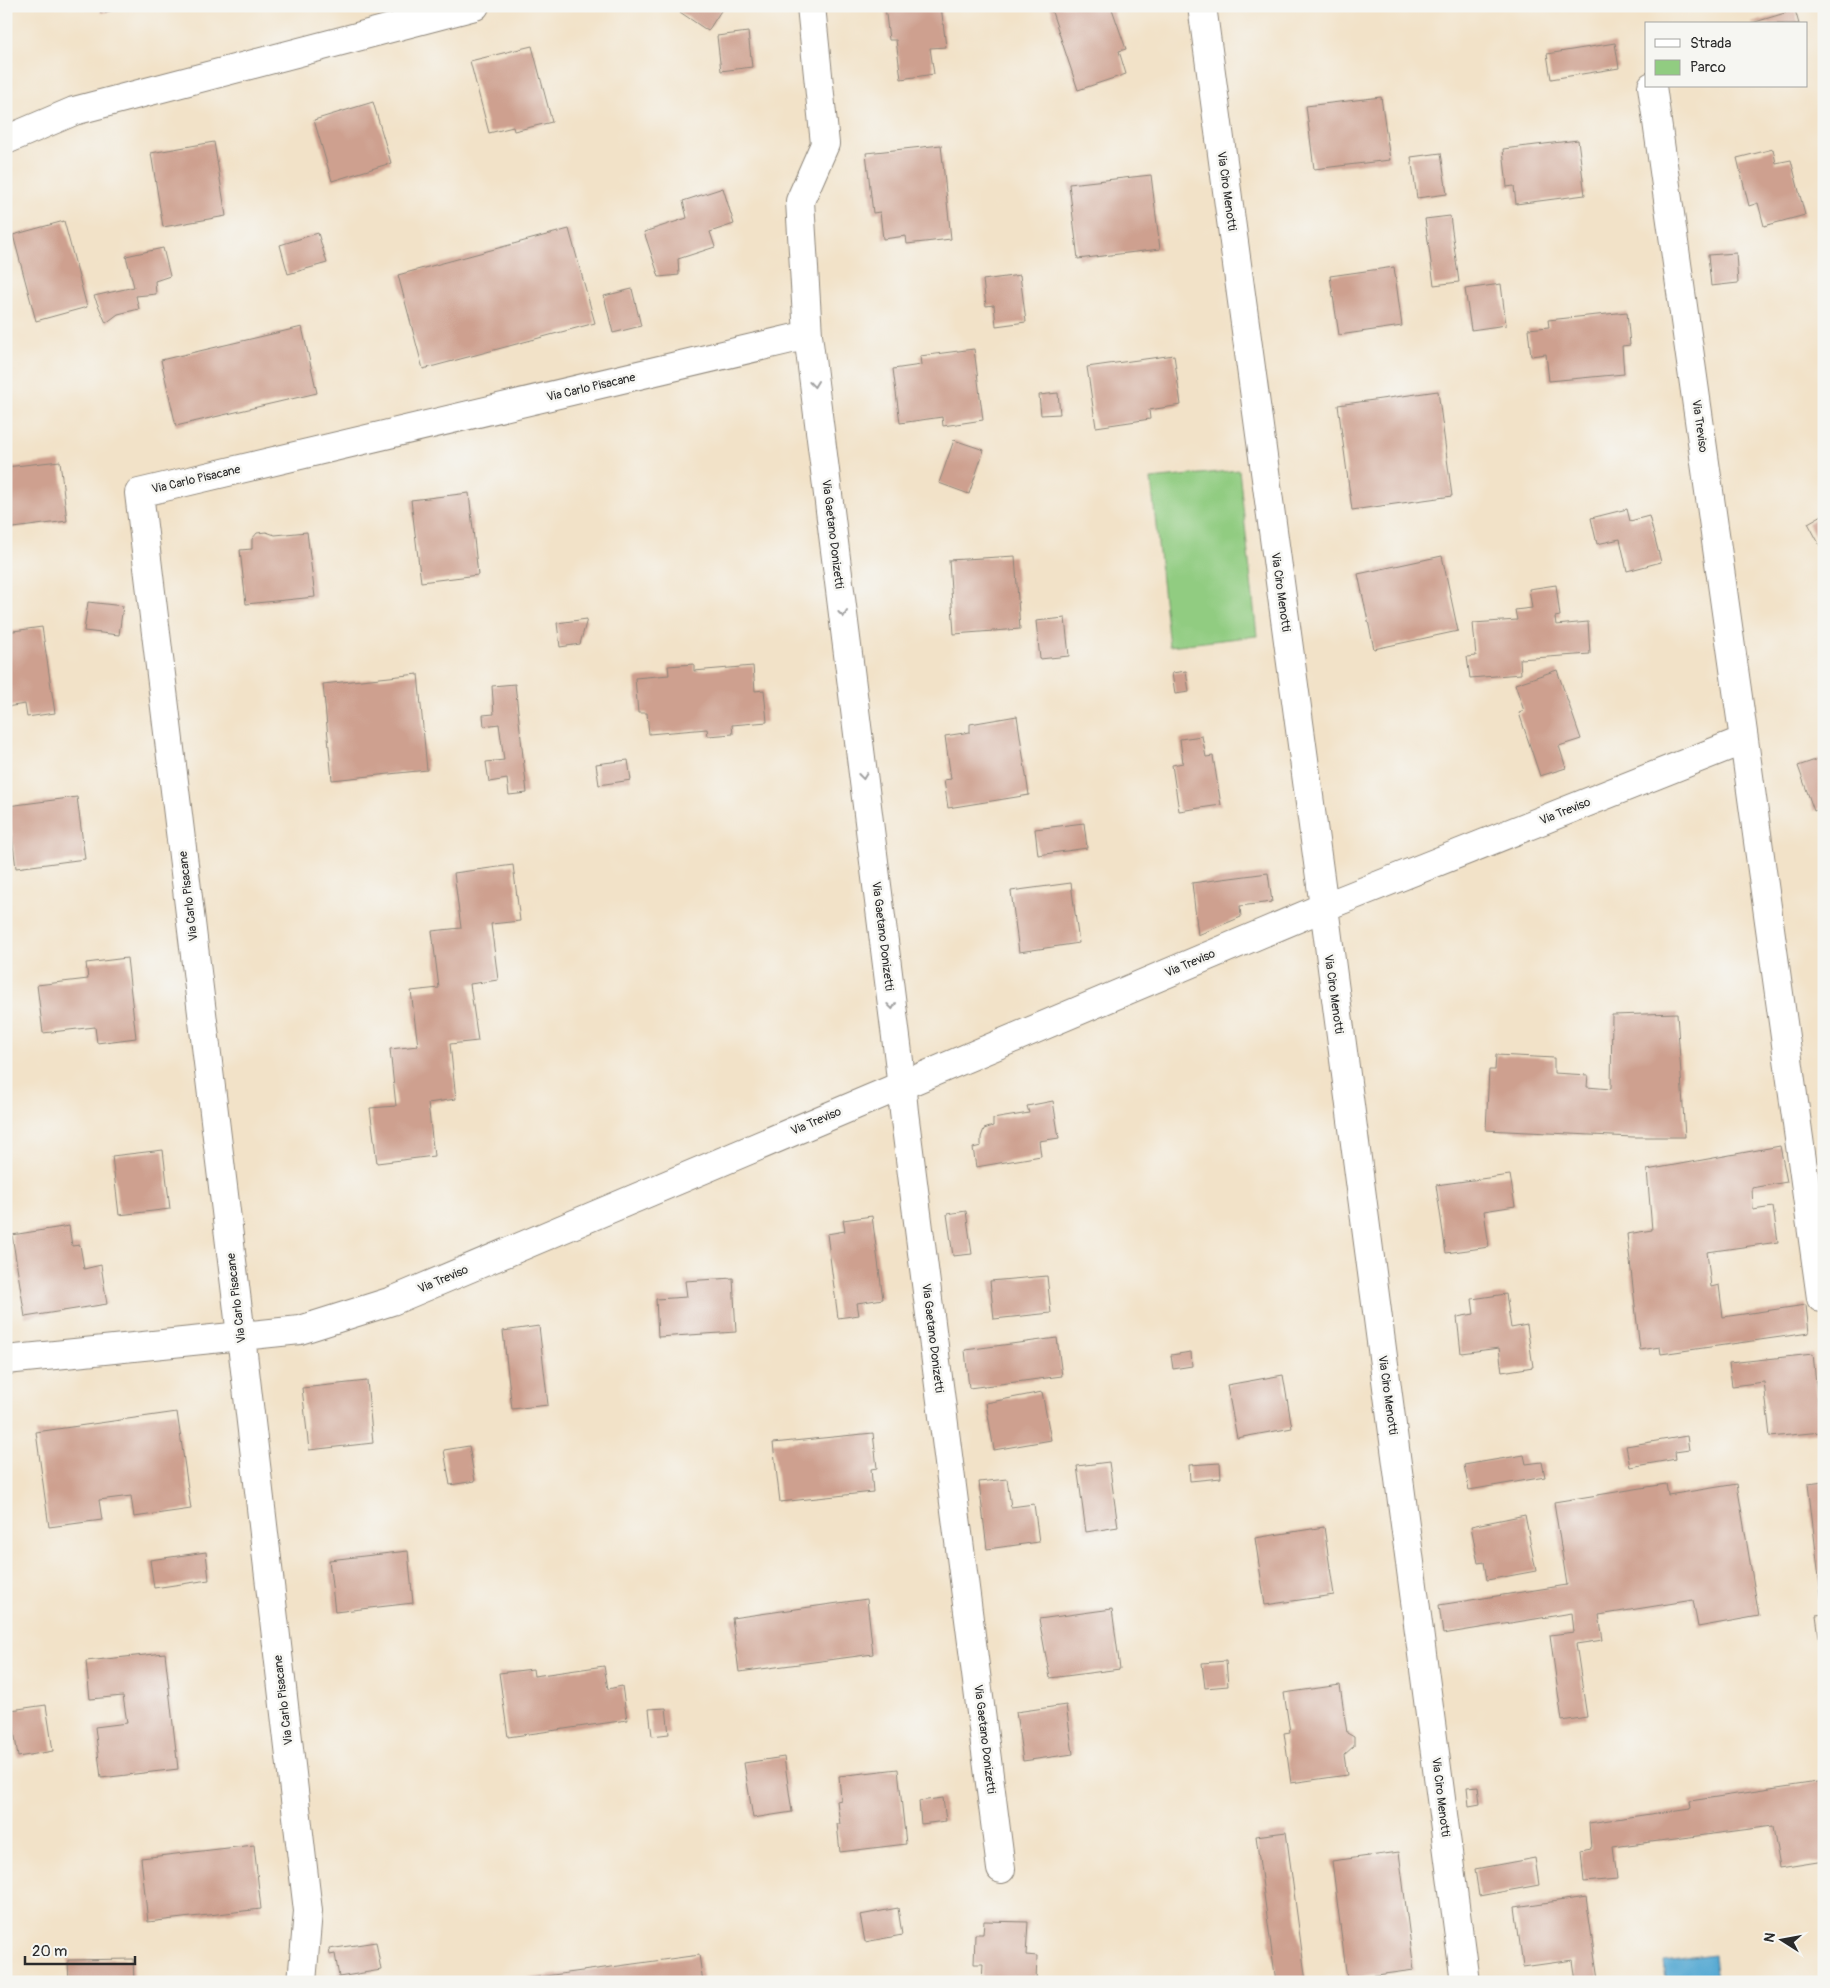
<svg xmlns="http://www.w3.org/2000/svg" width="1830" height="1988" viewBox="0 0 1830 1988" font-family="Pangolin,sans-serif">
  <style>
    .green { fill: #91cc81; stroke: #5e7c56 }
    .water { fill: #58aad3; stroke: #426a7f }
    .building { fill: #cea08f }
    .lines { fill: none; stroke-linecap: round; stroke-linejoin: round }
    .minor-casing { stroke: #8e867a; stroke-width: 30 }
    .minor { stroke: #fff; stroke-width: 28 }
    .oneway { stroke: #a0a0a0 }
    .labels { text-anchor: middle; stroke-width: 5; stroke-linejoin: round; paint-order: stroke }
    .street-label { font-size: 12px; fill: #2b2b2b; stroke: #f6f6f2 }
  </style>
  <rect width="100%" height="100%" fill="#f6f6f2"/>
  <filter id="ink" filterUnits="userSpaceOnUse"><feTurbulence type="fractalNoise" baseFrequency=".02" numOctaves="2"/><feDisplacementMap in="SourceGraphic" scale="10" xChannelSelector="R" yChannelSelector="G"/><feConvolveMatrix kernelMatrix="1 2 1 2 8 2 1 2 1" color-interpolation-filters="sRGB"/></filter>
  <filter id="wash" filterUnits="userSpaceOnUse"><feTurbulence type="fractalNoise" baseFrequency=".0096" numOctaves="4" result="noise"/><feDisplacementMap in="SourceGraphic" scale="20" xChannelSelector="R" yChannelSelector="G"/><feGaussianBlur stdDeviation="1.12" result="paint"/><feColorMatrix in="noise" values="0 0 0 0 0 0 0 0 0 0 0 0 0 0 0 0 0 1.4 0 .05"/><feComposite in="paint" operator="in"/></filter>
  <g filter="url(#wash)">
    <rect width="100%" height="100%" fill="#f2e2c8"/>
    <!-- green -->
    <path class="green" d="M1239 470 1257 636 1169 646 1151 479Z"/>
    <!-- water -->
    <path class="water" d="M1715 1955 1718 1980 1703 1982H1666L1664 1962Z"/>
    <g id="blocks">
      <!-- building -->
      <path class="building" d="M100 6H127V7L101 13Z
        M671 6H724L708 31Z
        M885 6H941L946 47 930 48 934 74 901 79 896 40H889Z
        M1050 6H1111L1126 49 1119 51 1126 74 1078 90Z
        M1795 10 1799 24H1752V23Z
        M748 32 752 67 721 71 717 36Z
        M1615 43 1619 68 1551 79 1547 54Z
        M532 46 552 122 514 131 513 127 489 133 470 61Z
        M1381 97 1390 160 1314 169 1306 106Z
        M373 102 391 163 332 181 314 120Z
        M1578 140 1585 195 1516 204 1514 186 1507 187 1503 149Z
        M214 142 226 216 163 227 151 153Z
        M941 145 951 239 907 244 906 236 883 239 880 212 873 213 866 153Z
        M1773 149 1776 163 1791 160 1805 215 1764 226 1758 203 1749 206 1737 158Z
        M1441 153 1447 194 1417 198 1411 157Z
        M1151 175 1160 249 1078 259 1069 184Z
        M723 188 734 224 710 232 715 247 678 259 679 275 659 277 644 232 687 218 683 201Z
        M1450 216 1459 282 1434 285 1425 219Z
        M64 221 87 307 36 321 13 235Z
        M569 229 595 323 423 369 398 275Z
        M318 233 327 263 288 274 280 245Z
        M163 248 170 276 155 281 156 294 136 296 139 309 118 314 106 323 94 296 134 287 126 256Z
        M1736 253 1738 283 1711 286 1708 255Z
        M1394 267 1402 326 1339 335 1330 276Z
        M1020 275 1026 322 996 326 994 305 986 306 983 280Z
        M1501 284 1506 325 1471 330 1465 289Z
        M632 289 641 326 613 333 604 296Z
        M1627 312 1630 345 1622 346 1624 374 1549 381 1546 354 1531 356 1528 329 1549 327 1548 320Z
        M302 327 317 393 176 426 161 360Z
        M974 349 983 420 943 426 942 417 900 423 893 369 921 365 920 356Z
        M1174 355 1181 405 1149 410 1150 419 1096 427 1087 367Z
        M1438 391 1452 496 1352 510 1338 405Z
        M1058 393 1060 414 1041 415 1039 395Z
        M954 440 984 450 969 494 939 483Z
        M60 461 67 521 6 529V467Z
        M469 493 478 575 421 582 411 500Z
        M1627 509 1630 521 1649 516 1661 562 1627 571 1620 539 1597 544 1591 518Z
        M1824 514V553L1808 523Z
        M266 532 275 535 307 532 315 597 246 604 240 550 252 549V539L257 533Z
        M1015 556 1020 629 954 634 949 560Z
        M1442 556 1458 631 1374 649 1358 574Z
        M1556 585 1560 616 1555 617 1556 625 1588 622 1590 654 1520 659 1521 674 1470 678 1467 657 1476 656 1473 623 1517 620 1515 610 1532 608 1529 589Z
        M88 602 123 606 119 635 84 631Z
        M1065 618 1069 656 1040 659 1036 621Z
        M587 619 580 644 560 647 557 623Z
        M42 627 55 713 27 717 25 704 6 707V632Z
        M694 664V671L753 666 755 691 764 690 767 722 732 725 733 734 708 736 707 729 649 734 647 713H638L635 678 669 675 668 666Z
        M1557 670 1581 739 1559 746 1566 768 1540 776 1519 713 1524 711 1515 684Z
        M1186 671 1189 692 1175 694 1172 673Z
        M418 674 427 770 332 780 323 684Z
        M515 684 527 793 509 795 507 779 489 782 486 762 504 760 499 724 484 726 483 715 494 714 492 686Z
        M1017 716 1029 795 948 808 944 780 951 779 945 736 970 732V724Z
        M1202 736 1206 757 1213 756 1221 805 1179 811 1172 765 1183 763 1180 739Z
        M1824 757V807L1814 811 1798 766Z
        M628 760 631 780 599 785 596 764Z
        M77 797 85 859 16 868 8 806Z
        M1084 823 1087 848 1038 855 1035 829Z
        M513 865 520 921 491 924 498 980 470 984 478 1041 450 1044 456 1099 428 1103 434 1156 377 1163 370 1108 396 1106 390 1049 418 1046 411 991 439 988 432 931 461 928 454 873Z
        M1268 873 1272 902 1240 906 1241 917 1198 935 1192 883Z
        M1071 883 1079 943 1019 952 1011 891Z
        M127 958 136 1038 97 1043 95 1027 43 1033 37 985 88 979 86 963Z
        M1677 1013 1685 1137H1633L1486 1130 1489 1070H1495L1496 1055 1554 1058V1073L1588 1075 1587 1087 1611 1089 1612 1015Z
        M1053 1101 1059 1138 1039 1141 1041 1156 976 1167 973 1148 981 1146V1137L984 1129 993 1126V1119L1029 1113 1027 1106Z
        M1780 1146 1787 1182 1752 1188 1753 1210 1773 1207 1778 1242 1707 1252 1711 1287 1719 1285 1723 1317 1806 1305 1809 1333 1661 1354 1660 1347 1640 1350 1627 1234 1652 1230 1647 1170Z
        M163 1150 170 1209 119 1215 112 1156Z
        M1510 1175 1515 1206 1484 1211 1489 1247 1446 1253 1436 1185Z
        M966 1211 972 1254 953 1256 947 1214Z
        M872 1216 883 1299 857 1303 859 1315 838 1318 827 1234 845 1231 843 1220Z
        M69 1226 72 1246 80 1245 84 1269 101 1265 107 1304 25 1317 12 1235Z
        M1047 1276 1051 1313 994 1319 990 1281Z
        M733 1278 736 1332 658 1337 656 1299 687 1297 685 1281Z
        M1506 1294 1511 1328 1527 1325 1533 1367 1502 1372 1499 1348 1461 1353 1457 1317 1474 1314 1472 1299Z
        M539 1326 548 1405 512 1409 503 1331Z
        M1057 1338 1062 1376 969 1388 965 1350Z
        M1191 1352 1192 1366 1173 1369 1171 1355Z
        M1813 1354 1821 1432 1770 1437 1764 1382 1732 1386 1729 1363Z
        M1283 1375 1292 1428 1237 1438 1227 1385Z
        M367 1381 373 1443 309 1450 302 1388Z
        M1042 1392 1051 1440 994 1450 986 1403Z
        M177 1412 191 1509 134 1517 131 1496 99 1500 102 1520 49 1527 36 1432Z
        M873 1433 877 1468 871 1469 873 1492 780 1502 773 1443Z
        M1687 1436 1689 1450 1675 1452 1676 1459 1630 1467 1626 1446Z
        M469 1446 475 1481 450 1485 444 1450Z
        M1524 1455 1526 1464 1542 1462 1545 1477 1469 1490 1464 1465Z
        M1109 1462 1118 1527 1086 1532 1077 1466Z
        M1220 1463 1221 1478 1190 1481 1189 1465Z
        M1007 1479 1011 1507 1034 1504 1039 1542 987 1549 979 1482Z
        M1824 1482V1612H1823L1808 1484Z
        M1666 1484 1668 1495 1737 1484 1759 1616 1698 1627 1693 1600 1599 1615 1603 1640 1576 1644 1587 1717 1562 1721 1550 1635 1574 1632 1572 1613 1443 1634 1439 1605 1567 1585 1554 1502Z
        M1525 1515 1536 1571 1487 1580 1484 1562 1478 1563 1471 1526Z
        M1324 1527 1334 1595 1265 1605 1255 1538Z
        M408 1551 413 1603 335 1612 329 1560Z
        M206 1552 209 1580 154 1588 150 1560Z
        M867 1599 873 1654 739 1672 732 1618Z
        M1112 1609 1120 1669 1050 1678 1039 1619Z
        M1824 1614V1666H1823L1816 1615Z
        M165 1653 178 1769 101 1778 95 1727 127 1723 123 1696 90 1699 86 1661Z
        M1226 1661 1228 1686 1205 1688 1202 1663Z
        M604 1666 608 1689 622 1686 627 1720 508 1737 499 1673 533 1669 534 1676Z
        M1340 1685 1347 1733 1354 1737V1746L1344 1755 1347 1775 1291 1783 1284 1733 1290 1732 1284 1693Z
        M46 1705 53 1751 18 1757 11 1710Z
        M1066 1705 1073 1754 1023 1761 1016 1712Z
        M666 1708 669 1734 652 1736 649 1709Z
        M784 1757 792 1812 753 1818 744 1763Z
        M898 1769 906 1844 840 1852 837 1824H840L837 1801 841 1800 839 1776Z
        M1824 1781V1861L1780 1868 1773 1826 1613 1847 1617 1879 1584 1882 1581 1851 1591 1849 1589 1823 1691 1808 1690 1801Z
        M1478 1786 1480 1804 1469 1806 1467 1787Z
        M943 1798 946 1821 921 1824 919 1801Z
        M1286 1832 1306 1982H1276L1256 1836Z
        M254 1845 261 1909 148 1922 141 1858Z
        M1399 1852 1414 1970 1347 1979 1332 1861Z
        M1535 1858 1539 1885 1479 1896 1475 1869Z
        M1586 1897 1598 1980 1576 1982 1573 1960 1523 1967 1515 1907Z
        M898 1908 902 1935 865 1942 860 1915Z
        M984 1921 1028 1922 1026 1955 1037 1956 1036 1982H982L983 1964H974L975 1934H983Z
        M376 1942 381 1970 339 1977 335 1954 330 1955 329 1949Z
        M699 1955 703 1982H509V1981Z
        M133 1959 134 1982H69L68 1960Z"/>
    </g>
  </g>
  <g filter="url(#ink)">
    <use href="#blocks" fill-opacity="0" stroke="#8e867a" stroke-width="1"/>
    <g class="lines">
      <!-- minor casing -->
      <g class="minor-casing">
        <path id="minor" d="M811 6 825 144 800 201 808 335 899 1061 904 1112 1001 1869
          M1202 6 1324 907 1465 1982
          M6 140 74 111 475 6
          M1744 740 1821 1298
          M6 1360 300 1330 392 1301 1324 907 1744 740 1652 86
          M302 1982 308 1911 237 1302 139 493 808 335"/>
      </g>
      <!-- minor -->
      <use href="#minor" class="minor"/>
    </g>
    <!-- one-way arrows -->
    <defs><path id="oneway-chevron" d="M-2-3.5L2.5 0L-2 3.5" fill="none" stroke-width="1.6" stroke-linecap="round" stroke-linejoin="round" transform="scale(1.25)"/></defs>
    <g class="oneway">
      <use href="#oneway-chevron" transform="translate(814 384) rotate(83)"/>
      <use href="#oneway-chevron" transform="translate(843 614) rotate(83)"/>
      <use href="#oneway-chevron" transform="translate(863 776) rotate(83)"/>
      <use href="#oneway-chevron" transform="translate(892 1006) rotate(83)"/>
    </g>
  </g>
  <g class="labels">
    <!-- street labels -->
    <g class="street-label">
      <text transform="translate(1227 191) rotate(82)" y="4">Via Ciro Menotti</text>
      <text transform="translate(591 387) rotate(-13)" y="4">Via Carlo Pisacane</text>
      <text transform="translate(1700 426) rotate(82)" y="4">Via Treviso</text>
      <text transform="translate(196 479) rotate(-13)" y="4">Via Carlo Pisacane</text>
      <text transform="translate(833 534) rotate(83)" y="4">Via Gaetano Donizetti</text>
      <text transform="translate(1281 592) rotate(82)" y="4">Via Ciro Menotti</text>
      <text transform="translate(1565 811) rotate(-22)" y="4">Via Treviso</text>
      <text transform="translate(188 896) rotate(-97)" y="4">Via Carlo Pisacane</text>
      <text transform="translate(883 936) rotate(83)" y="4">Via Gaetano Donizetti</text>
      <text transform="translate(1190 963) rotate(-23)" y="4">Via Treviso</text>
      <text transform="translate(1334 994) rotate(82)" y="4">Via Ciro Menotti</text>
      <text transform="translate(816 1121) rotate(-23)" y="4">Via Treviso</text>
      <text transform="translate(443 1279) rotate(-23)" y="4">Via Treviso</text>
      <text transform="translate(236 1298) rotate(-97)" y="4">Via Carlo Pisacane</text>
      <text transform="translate(933 1338) rotate(83)" y="4">Via Gaetano Donizetti</text>
      <text transform="translate(1388 1395) rotate(82)" y="4">Via Ciro Menotti</text>
      <text transform="translate(283 1700) rotate(-97)" y="4">Via Carlo Pisacane</text>
      <text transform="translate(985 1739) rotate(83)" y="4">Via Gaetano Donizetti</text>
      <text transform="translate(1441 1797) rotate(83)" y="4">Via Ciro Menotti</text>
    </g>
  </g>
  <!-- margin -->
  <rect width="1830" height="1988" fill="none" stroke="#f6f6f2" stroke-width="25"/>
  <!-- legend -->
  <rect x="1645" y="22" width="162" height="65" fill="#f6f6f2" stroke="#a5a5a2"/>
  <rect x="1655" y="39" width="25" height="8" fill="#ffffff" stroke="#a5a5a2"/>
  <text x="1690" y="48" font-size="15" fill="#2b2b2b">Strada</text>
  <rect x="1655" y="60" width="25" height="15" fill="#91cc81" stroke="#a5a5a2"/>
  <text x="1690" y="72" font-size="15" fill="#2b2b2b">Parco</text>
  <!-- north arrow -->
  <g transform="translate(1782 1940) rotate(281)" stroke="#f6f6f2" stroke-width="4" paint-order="stroke">
  <path d="M0-4L9 19L0 12L-9 19Z" fill="#2b2b2b"/>
  <text y="-8" font-size="14" font-weight="bold" text-anchor="middle" fill="#2b2b2b">N</text>
  </g>
  <!-- scale -->
  <path d="M25 1956v8h110v-8" fill="none" stroke="#2b2b2b" stroke-width="2.5"/>
  <text x="32" y="1956" font-size="15" fill="#2b2b2b" stroke="#f6f6f2" stroke-width="4" paint-order="stroke">20 m</text>
</svg>
